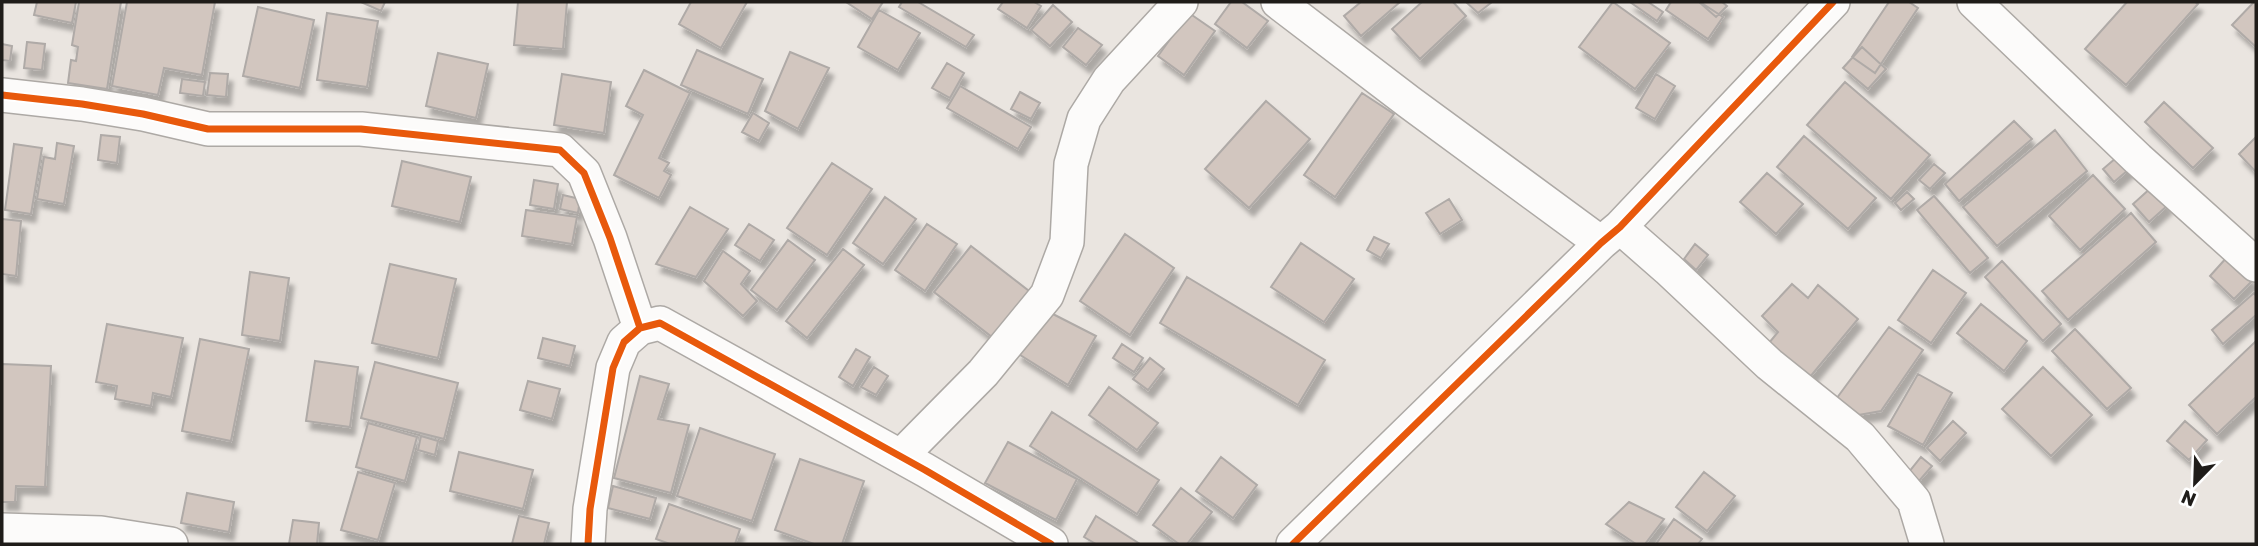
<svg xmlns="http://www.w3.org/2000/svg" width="2258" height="546" viewBox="0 0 2258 546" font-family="Rubik,sans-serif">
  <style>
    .building { fill: #d2c6bf; stroke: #afaaa7; stroke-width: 2; filter: url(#shadow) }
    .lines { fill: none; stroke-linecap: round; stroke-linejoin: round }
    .street-casing { stroke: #ada9a5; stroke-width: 36 }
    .street { stroke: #fcfbfa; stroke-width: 33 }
    .cycleway-casing { stroke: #fff; stroke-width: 11 }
    .cycleway { stroke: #e8590c; stroke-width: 7 }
  </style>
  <defs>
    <filter id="shadow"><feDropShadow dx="4.5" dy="8" stdDeviation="2" flood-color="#0004"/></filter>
  </defs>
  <rect width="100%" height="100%" fill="#eae5e0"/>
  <!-- building -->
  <path class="building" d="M37 2H76L72 23 34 15Z
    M79 2H121L107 89 68 83 71 60 76 61 78 47 72 45Z
    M127 2H215L202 75 164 68 158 95 112 86Z
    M361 2H385L381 11Z
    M518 2H567L563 49 514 45Z
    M691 2H747L721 48 679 24Z
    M846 2H883L872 19Z
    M902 2H918L974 35 966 47 899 7Z
    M1003 2H1034L1041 6 1027 28 998 9Z
    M1231 2H1242L1268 21 1247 48 1215 24Z
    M1361 2H1400L1361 36 1344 16Z
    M1422 2H1453L1466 16 1420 59 1392 29Z
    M1466 2H1492L1478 13Z
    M1613 2 1670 43 1635 89 1579 47Z
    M1630 2H1648L1663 12 1657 21Z
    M1671 2H1700L1723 17 1708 39 1666 10Z
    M1699 2H1722L1727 6 1716 17Z
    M1889 2H1909L1918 8 1875 73 1852 57Z
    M2127 2H2195L2198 4 2126 85 2085 49Z
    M2254 2H2256V47L2232 25Z
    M1053 5 1072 22 1050 46 1031 30Z
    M258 7 314 20 300 88 243 76Z
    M879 10 920 33 898 70 858 47Z
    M327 13 378 21 367 87 317 80Z
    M1189 13 1215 31 1184 75 1158 56Z
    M1078 28 1102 45 1086 65 1063 47Z
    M27 42 45 44 42 70 24 68Z
    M2 44 12 46 10 61 2 60Z
    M1862 47 1886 69 1868 89 1843 68Z
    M697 50 763 79 748 114 681 85Z
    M790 52 829 68 798 129 765 111Z
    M438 53 488 64 476 118 426 106Z
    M947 63 964 73 950 98 932 88Z
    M644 70 690 93 659 158 669 163 664 171 671 175 659 198 614 175 643 115 626 106Z
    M210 73 228 74 226 97 207 95Z
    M562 74 611 82 604 133 554 125Z
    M1656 74 1675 86 1655 119 1636 108Z
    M182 79 205 82 203 96 180 93Z
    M1845 82 1930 155 1891 199 1807 125Z
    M960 86 1031 127 1018 149 947 108Z
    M1020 92 1040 103 1031 119 1011 109Z
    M1362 93 1394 114 1335 197 1304 175Z
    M1266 101 1310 139 1249 208 1205 169Z
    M2164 102 2213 148 2193 168 2145 122Z
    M753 113 769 123 759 141 742 132Z
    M2014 121 2032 139 1959 201 1945 184Z
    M2055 130 2087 171 1997 246 1963 207Z
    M101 135 120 137 117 163 98 160Z
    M1804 136 1876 198 1848 229 1777 167Z
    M2256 137V172L2239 154Z
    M57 143 74 146 64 204 37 199 44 157 55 159Z
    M14 144 42 148 31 214 5 210Z
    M2123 152 2134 165 2114 182 2103 169Z
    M402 161 471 177 460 222 392 206Z
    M832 163 872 189 827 255 787 228Z
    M1934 164 1945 173 1930 189 1919 180Z
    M1767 173 1803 204 1776 234 1740 202Z
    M2093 175 2125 209 2080 250 2049 216Z
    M534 180 558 184 554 209 530 205Z
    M2152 187 2168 205 2149 222 2133 204Z
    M1907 192 1914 199 1901 210 1895 203Z
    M563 195 580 199 578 213 560 209Z
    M1934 196 1988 258 1970 273 1917 210Z
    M885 197 916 219 883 264 853 243Z
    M1449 199 1462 220 1440 234 1426 213Z
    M690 207 728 229 696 277 656 264Z
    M526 210 577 217 572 244 522 236Z
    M2131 213 2156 242 2068 320 2042 291Z
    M2 219 21 221 16 276 2 274Z
    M749 224 774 240 760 261 735 245Z
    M927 224 957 244 925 291 895 270Z
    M1125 234 1174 268 1130 335 1080 301Z
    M1374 237 1389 244 1381 258 1367 250Z
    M788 240 815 260 777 310 751 290Z
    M1301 243 1354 279 1324 322 1271 287Z
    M1695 244 1708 255 1696 270 1684 259Z
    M971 246 1029 291 992 337 934 292Z
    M843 249 864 265 807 338 786 321Z
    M723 251 750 271 741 284 757 301 743 316 704 281Z
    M2228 256 2253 280 2234 299 2210 276Z
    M2002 261 2061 324 2043 341 1985 277Z
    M390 264 456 279 438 358 372 343Z
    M1933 270 1966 293 1931 343 1898 320Z
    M250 272 289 278 280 341 242 335Z
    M1187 277 1325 360 1298 405 1160 323Z
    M1792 284 1808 298 1818 285 1858 319 1805 383 1764 349 1778 332 1762 316Z
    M2254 293 2256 296V315L2223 344 2212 330Z
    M1981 304 2027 341 2004 371 1957 333Z
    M1047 311 1096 336 1068 385 1017 353Z
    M107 324 183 338 171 397 153 393 151 406 115 399 117 386 96 382Z
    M1889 327 1923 350 1881 411 1853 416 1831 406Z
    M2075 329 2131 388 2107 409 2052 351Z
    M543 338 575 346 570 366 538 358Z
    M200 339 249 349 231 441 182 431Z
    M2256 341V397L2217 434 2189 405Z
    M1122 344 1143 358 1134 372 1113 358Z
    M856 349 870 357 853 386 839 377Z
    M1150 358 1164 369 1148 390 1133 379Z
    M315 361 358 367 350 427 306 421Z
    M375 362 458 383 444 439 361 418Z
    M2 364 51 366 45 487 16 486 15 502H2Z
    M874 367 888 376 876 395 861 387Z
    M2043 367 2092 415 2051 456 2002 409Z
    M1918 374 1952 393 1923 445 1888 426Z
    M640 376 669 384 658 419 689 425 671 493 614 478Z
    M528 381 560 389 552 419 520 410Z
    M1109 387 1158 423 1137 450 1089 415Z
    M1052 412 1159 480 1137 514 1030 446Z
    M1953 421 1966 433 1940 461 1927 448Z
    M2185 421 2207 440 2189 460 2167 441Z
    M368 423 417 437 405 481 356 467Z
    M700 428 775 454 752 521 677 496Z
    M421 436 438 441 435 455 418 450Z
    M1008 442 1077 479 1056 520 985 483Z
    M459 452 533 470 523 509 450 491Z
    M1221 457 1257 485 1233 518 1196 491Z
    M1921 457 1932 466 1919 481 1909 472Z
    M800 459 864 481 842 544H814L775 530Z
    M358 472 395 483 378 540 341 530Z
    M1704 472 1735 496 1707 531 1676 507Z
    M613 486 656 498 650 519 608 508Z
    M1181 488 1212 512 1187 544H1179L1153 525Z
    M187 493 234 502 229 532 181 523Z
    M1629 502 1664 519 1645 544H1636L1606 524Z
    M669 504 740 529 735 544H670L656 539Z
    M519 516 549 523 544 544H512Z
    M1096 516 1140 544H1096L1084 537Z
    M1674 519 1702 539 1698 544H1656Z
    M293 520 319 523 317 544H289Z"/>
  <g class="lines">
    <!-- street casing -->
    <g class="street-casing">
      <path id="street" d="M1278 2 1409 102 1601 243
        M1974 2 2138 159 2256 265
        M2 95 82 104 143 114 208 129H361L560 150 584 173 610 238 640 328
        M1620 227 1668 269 1769 364 1860 437 1914 501 1927 544
        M901 456 983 373 1047 295 1067 242 1071 164 1084 119 1109 80 1181 2
        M2 530 101 533 171 544
        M588 544 590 509 613 368 624 342 640 328 660 323 925 470 1051 544
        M1293 544 1601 243 1620 227 1833 2"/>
    </g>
    <!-- street -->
    <use href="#street" class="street"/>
    <!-- cycleway casing -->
    <g class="cycleway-casing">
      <path id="cycleway" d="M2 95 82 104 143 114 208 129H361L560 150 584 173 610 238 640 328
        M588 544 590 509 613 368 624 342 640 328 660 323 925 470 1051 544
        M1293 544 1601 243 1620 227 1833 2"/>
    </g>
    <!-- cycleway -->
    <use href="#cycleway" class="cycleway"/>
  </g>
  <!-- border -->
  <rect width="2258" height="546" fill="none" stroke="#1f1c19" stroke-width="7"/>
  <!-- north arrow -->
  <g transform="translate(2195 483) rotate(203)" stroke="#ffffff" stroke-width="5" paint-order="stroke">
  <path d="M0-5L12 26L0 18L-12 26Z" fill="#1f1c19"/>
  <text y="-10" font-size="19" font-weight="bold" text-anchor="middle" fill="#1f1c19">N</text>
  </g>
</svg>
